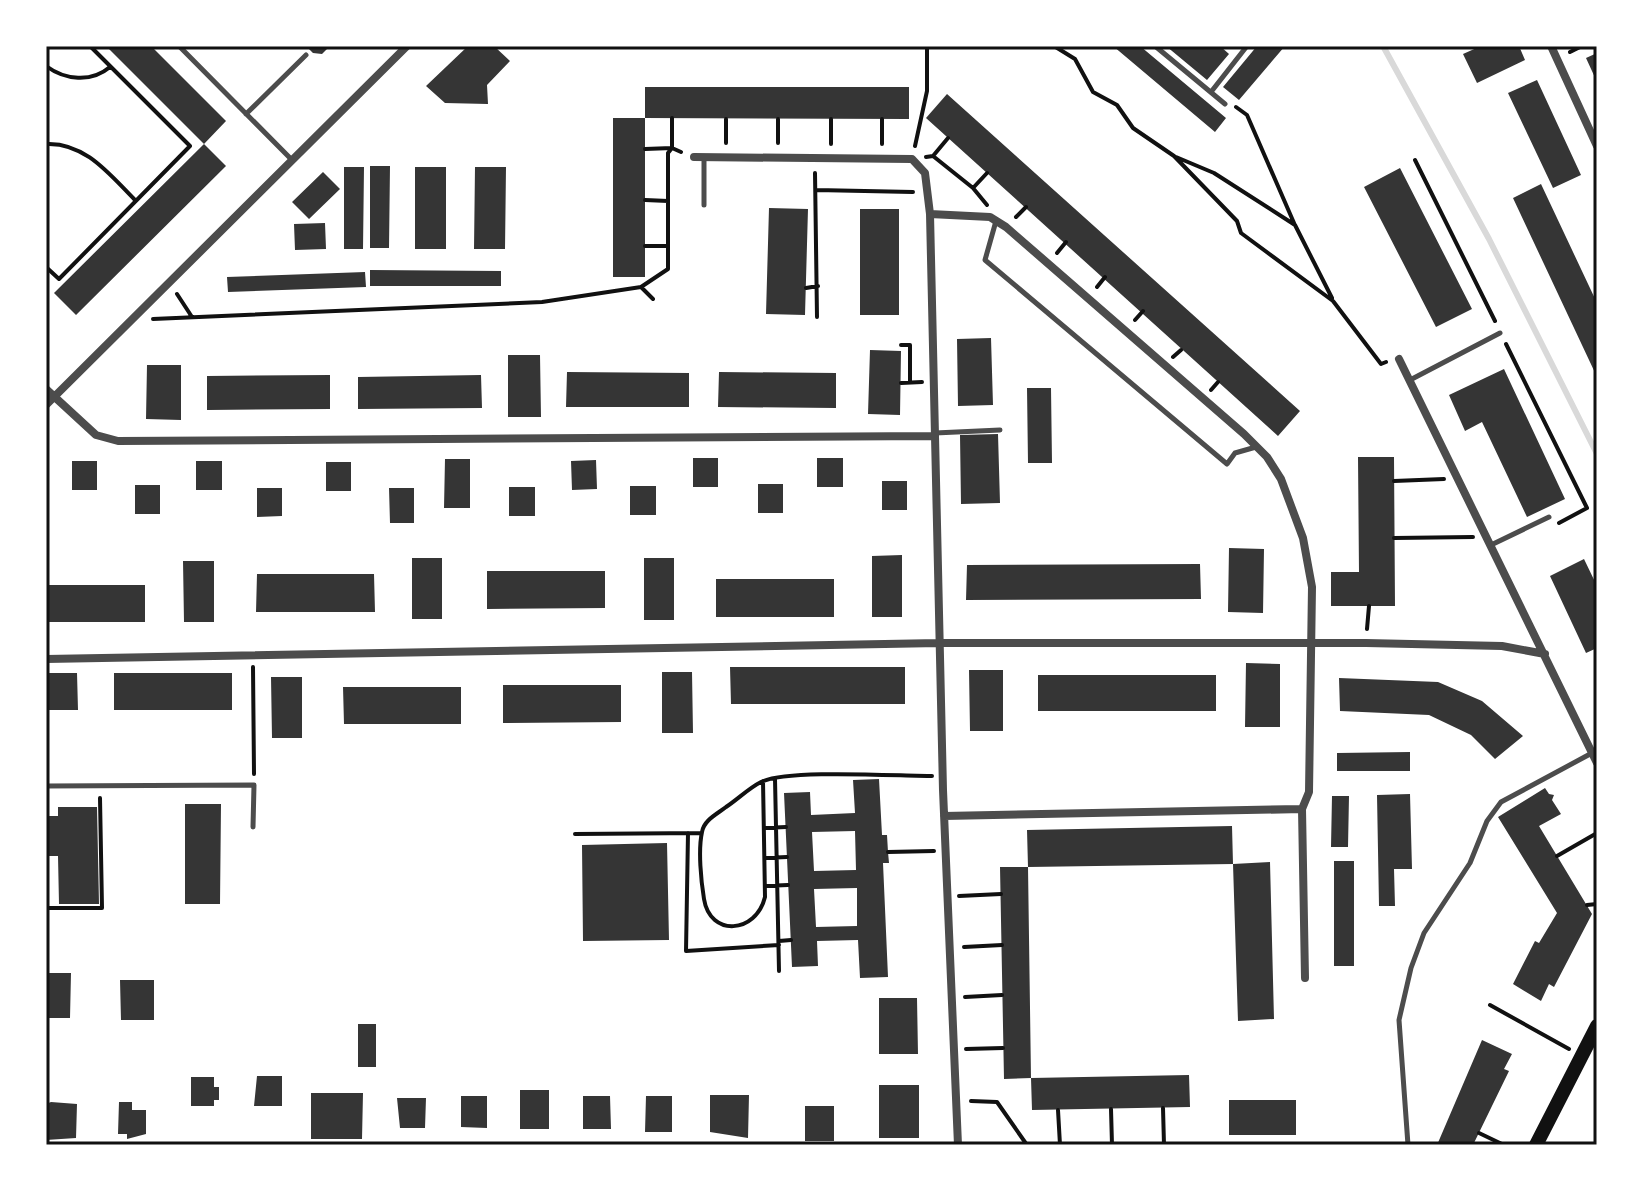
<svg xmlns="http://www.w3.org/2000/svg" width="1643" height="1191" viewBox="0 0 1643 1191" font-family="Overpass,sans-serif">
  <style>
    .lines { fill: none; stroke-linecap: round; stroke-linejoin: round }
    .stream { stroke: #d9d9d9; stroke-width: 6 }
    .building { fill: #353535; fill-rule: evenodd }
    .path { stroke: #111; stroke-width: 4 }
    .service { stroke: #4c4c4c; stroke-width: 5 }
    .minor { stroke: #4c4c4c; stroke-width: 8 }
    .secondary { stroke: #111; stroke-width: 14 }
    .neatline { fill: none; stroke: #111; stroke-width: 3 }
  </style>
  <rect width="100%" height="100%" fill="#fff"/>
  <g class="lines">
    <!-- stream -->
    <path class="stream" d="M1383 46 1489 239 1597 454"/>
  </g>
  <!-- building -->
  <path class="building" d="M106 46H151L226 121 204 144Z
    M306 46H330L322 54 313 53Z
    M468 46H494L510 61 487 85 488 104 445 103 426 86Z
    M1113 46H1140L1226 118 1215 132Z
    M1166 46H1220L1229 54 1207 80Z
    M1257 46H1285L1239 100 1223 87Z
    M1481 46H1519L1525 60 1477 83 1463 54Z
    M1597 53V82L1586 58Z
    M1537 80 1581 175 1553 188 1508 93Z
    M645 87H909V119L645 118Z
    M947 94 1300 411 1278 436 926 118Z
    M613 118H645V277H613Z
    M204 144 226 166 76 315 54 293Z
    M370 166H390L389 248H370Z
    M344 167H364L363 249H344Z
    M415 167H446V249H415Z
    M475 167H506L505 249H474Z
    M1400 168 1472 309 1436 327 1364 187Z
    M323 172 340 189 309 219 292 202Z
    M1541 184 1597 303V377L1513 198Z
    M769 208 808 209 805 315 766 314Z
    M860 209H899V315H860Z
    M325 223 326 249 295 250 294 224Z
    M370 270 501 271V286H370Z
    M365 272 366 287 228 292 227 277Z
    M991 338 993 405 958 406 957 339Z
    M870 350 901 351 900 415 868 414Z
    M508 355H540L541 417H508Z
    M147 365H181V420L146 419Z
    M1504 369 1565 499 1527 517 1482 422 1465 431 1449 395Z
    M567 372 689 373V407H566Z
    M719 372 836 373V408L718 407Z
    M330 375V409L207 410V376Z
    M481 375 482 408 358 409V377Z
    M1027 388H1051L1052 463H1028Z
    M998 434 1000 503 961 504 960 435Z
    M1358 457H1394L1395 606H1331V572H1359Z
    M693 458H718V487H693Z
    M817 458H843V487H817Z
    M445 459H470V508H444Z
    M596 460 597 489 572 490 571 461Z
    M72 461H97V490H72Z
    M196 461H222V490H196Z
    M326 462H351V491H326Z
    M882 481H907V510H882Z
    M758 484H783V513H758Z
    M135 485H160V514H135Z
    M630 486H656V515H630Z
    M509 487H535V516H509Z
    M257 488H282V516L257 517Z
    M389 488H414V523H390Z
    M1229 548 1264 549 1263 613 1228 612Z
    M902 555V617H872V556Z
    M412 558H442V619H412Z
    M644 558H674V620H644Z
    M1584 559 1597 586V648L1586 653 1550 576Z
    M183 561H214V622H184Z
    M1200 564 1201 599 966 600 967 565Z
    M487 571H605V608L487 609Z
    M257 574H374L375 612H256Z
    M716 579H834V617H716Z
    M46 585H145V622H46Z
    M1246 663 1280 664V727H1245Z
    M730 667H905V704H731Z
    M969 670H1003V731H970Z
    M662 672H692L693 733H662Z
    M46 673H77L78 710H46Z
    M114 673H232V710H114Z
    M1038 675H1216V711H1038Z
    M271 677H302V738H272Z
    M1339 678 1438 682 1482 701 1523 736 1495 759 1471 735 1429 715 1340 711Z
    M503 685H621V722L503 723Z
    M343 687H461V724H344Z
    M1410 752V771H1337V753Z
    M879 779 882 835H887L888 852 889 863H883L888 977 860 978 858 940 817 941 818 966 792 967 784 793 810 792 811 815 855 813 853 780ZM855 831 856 870 814 871 812 832ZM857 888V926L816 927 814 889Z
    M1545 788 1549 794 1554 795 1552 800 1561 814 1539 826 1592 914 1554 987 1549 984 1541 1001 1513 984 1535 941 1539 943 1557 913 1498 817Z
    M1410 794 1412 869H1394L1395 906H1379L1377 795Z
    M1332 796H1349L1348 847H1331Z
    M185 804H221L220 904H185Z
    M58 807H97L99 904H59L58 856H46V816H58Z
    M1232 826 1233 864 1270 862 1274 1019 1238 1021 1233 864 1028 867 1027 830Z
    M667 843 669 940 583 941 582 845Z
    M1334 861H1354V966H1334Z
    M1000 867H1028L1031 1078 1004 1079Z
    M46 973H71L70 1018H46Z
    M120 980H154V1020H121Z
    M879 998H917L918 1054H879Z
    M358 1024H376V1067H358Z
    M1482 1040 1512 1054 1504 1069 1509 1071 1473 1145H1437Z
    M1189 1075 1190 1107 1032 1110 1031 1078Z
    M257 1076H282V1106H254Z
    M191 1077H214V1087H219V1100H214V1106H191Z
    M879 1085H919V1138H879Z
    M520 1090H549V1129H520Z
    M311 1093H363L362 1139H311Z
    M710 1095H749L748 1138 710 1132Z
    M461 1096H487V1128L461 1127Z
    M583 1096H610L611 1129H583Z
    M646 1096H672V1132H645Z
    M397 1098H426L425 1128H400Z
    M1229 1100H1296V1135H1229Z
    M51 1102 77 1104 76 1138 46 1140V1104Z
    M119 1102H132V1110H146V1134L127 1139V1134H118Z
    M805 1106H834V1141H805Z"/>
  <g class="lines">
    <!-- path -->
    <path class="path" d="M1054 46 1075 59 1093 92 1117 105 1133 128 1174 156 1237 221 1241 233 1333 301 1381 364 1386 362
      M1570 52 1582 46
      M46 66C65 80 91 83 110 67
      M1236 107 1247 115 1294 223
      M672 118V148L681 152
      M778 119V143
      M882 119V144
      M726 143V119
      M46 144C85 142 110 175 135 200
      M831 144V119
      M915 146 927 91V46
      M933 156 948 138
      M926 157 933 156 973 188 987 205
      M1176 157 1214 173 1295 225 1332 298
      M1415 160 1495 321
      M815 173 817 317
      M973 188 987 173
      M816 190 913 192
      M645 200 668 201
      M1016 217 1026 207
      M645 246H668
      M1057 253 1066 242
      M46 267 59 279 190 146 90 46
      M641 287 653 299
      M1097 287 1105 277
      M806 288 818 286
      M177 294 192 317
      M153 319 542 302 641 287 668 269V153L672 148 645 149
      M1135 320 1143 311
      M1506 344 1587 508 1559 523
      M901 345H910V383
      M1173 357 1181 350
      M901 383 922 382
      M1211 390 1218 382
      M1394 481 1444 479
      M1394 538 1473 537
      M1367 629 1369 606
      M253 667 254 774
      M775 779 779 971
      M763 781 765 897C756 934 710 937 704 899 701 881 698 850 702 832 704 820 717 814 726 807 738 799 749 788 761 782 788 769 897 776 932 776
      M764 828 786 827
      M688 833 686 951 779 945
      M575 834 701 833
      M888 852 934 851
      M1557 856 1597 833
      M765 858 787 857
      M765 886 788 885
      M959 896 1001 894
      M1587 905 1597 904
      M46 908H102L100 798
      M779 941 791 940
      M964 947 1002 945
      M965 997 1002 995
      M1490 1005 1569 1049
      M966 1049 1003 1048
      M971 1101 997 1102 1027 1145
      M1163 1108 1164 1145
      M1111 1109 1112 1145
      M1058 1110 1060 1145
      M1479 1133 1504 1145"/>
    <!-- service -->
    <path class="service" d="M179 46 292 160
      M1155 46 1225 104
      M1211 92 1247 46
      M246 114 306 55
      M704 158V205
      M996 221 985 260 1227 464 1235 453 1256 447
      M1410 380 1500 333
      M935 433 1000 430
      M1491 545 1549 517
      M46 786 254 785 253 827
      M1408 1145 1399 1020 1411 968 1424 933 1470 863 1487 821 1501 802 1592 753"/>
    <!-- minor -->
    <path class="minor" d="M1551 46 1597 146
      M694 157 912 159 925 173 930 214 943 790 958 1145
      M930 214 990 217 1006 227 1244 434 1267 457 1281 479 1303 538 1312 587 1309 792 1302 809 1305 978
      M1399 359 1597 763
      M46 389 96 435 118 441 934 436
      M46 405 407 46
      M46 659 939 643H1366L1502 646 1545 654
      M944 816 1302 809"/>
    <!-- secondary -->
    <path class="secondary" d="M1536 1145 1597 1026"/>
  </g>
  <!-- border -->
  <rect width="1643" height="1191" fill="none" stroke="#ffffff" stroke-width="96"/>
  <rect x="48" y="48" width="1547" height="1095" class="neatline"/>
</svg>
